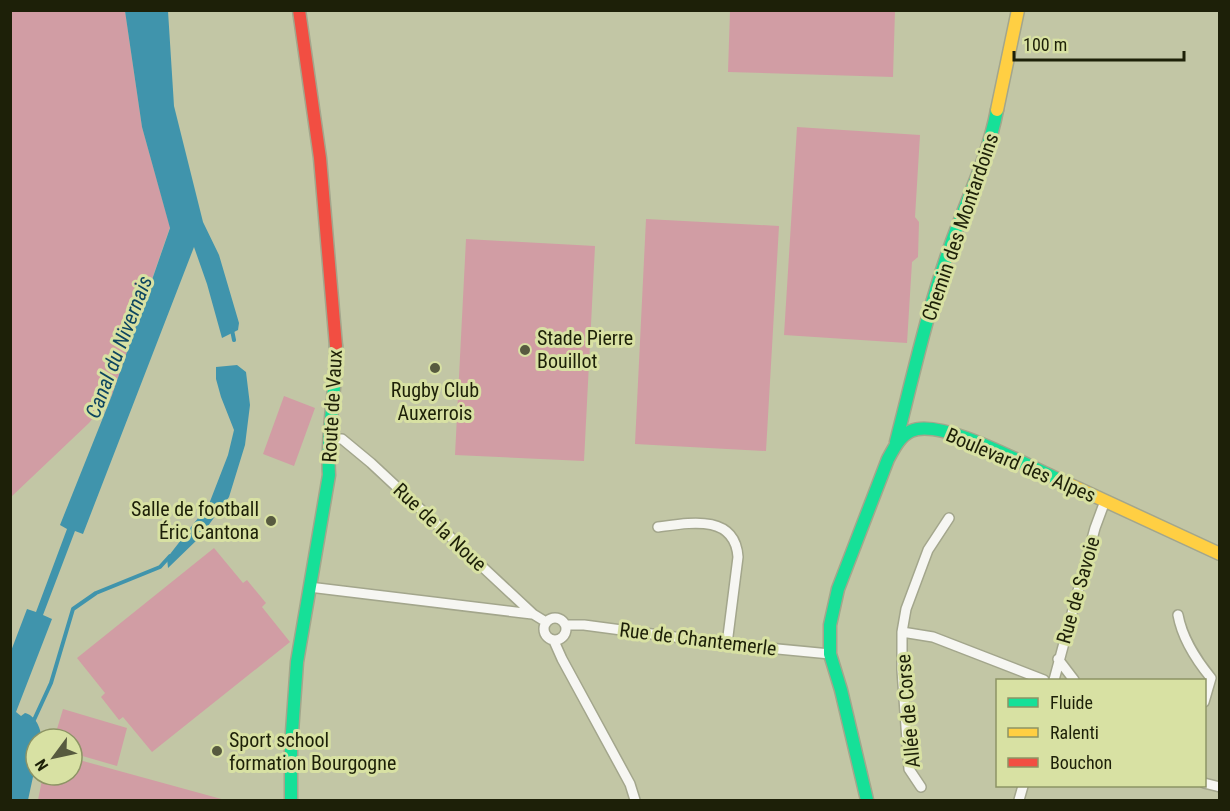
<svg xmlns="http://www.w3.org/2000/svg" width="1230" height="811" viewBox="0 0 1230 811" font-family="'Roboto Condensed',sans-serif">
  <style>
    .green { fill: #d19da4 }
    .water { fill: #4094ac }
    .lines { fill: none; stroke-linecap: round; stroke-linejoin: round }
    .stream { stroke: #4094ac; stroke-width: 4 }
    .street-casing { stroke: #a3a68c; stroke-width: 12 }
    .fast-casing { stroke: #a3a68c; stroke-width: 15 }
    .slow-casing { stroke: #a3a68c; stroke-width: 15 }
    .jam-casing { stroke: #a3a68c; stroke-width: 15 }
    .street { stroke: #f6f6f2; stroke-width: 9 }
    .fast { stroke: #16e098; stroke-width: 12 }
    .slow { stroke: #ffcf43; stroke-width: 12 }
    .jam { stroke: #f24e42; stroke-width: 12 }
    .poi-dot { fill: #575a3f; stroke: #d8e1a3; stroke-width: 2 }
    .labels { text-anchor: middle; stroke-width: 6; stroke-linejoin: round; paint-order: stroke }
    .street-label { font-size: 20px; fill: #1d2008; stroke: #d8e1a3 }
    .poi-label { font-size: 20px; fill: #1d2008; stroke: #d8e1a3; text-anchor: start }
    .water-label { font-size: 21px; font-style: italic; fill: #0f4660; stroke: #d8e1a3 }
  </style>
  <rect width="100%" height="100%" fill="#c2c6a5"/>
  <!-- green -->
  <path class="green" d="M11 11H125L142 127 170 227 112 395 89 423 11 497Z
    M730 11H895L893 77 728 72Z
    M797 127 920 135 915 217 919 222 918 257 912 262 907 343 784 335Z
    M646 219 779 226 766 451 635 444Z
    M466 239 595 246 584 461 455 455Z
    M284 396 315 408 294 466 263 454Z
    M214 548 243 583 247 580 266 603 262 607 290 642 152 752 123 717 119 720 101 697 105 693 77 658Z
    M63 709 127 728 117 766 72 753V739H54Z
    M72 758 225 800H38L43 775H72Z"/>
  <!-- water -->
  <path class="water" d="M125 11H168L174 106 203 222 219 255 239 323 238 330 222 338 207 284 194 247 83 534 75 531 43 615 52 619 16 712 21 716 25 713C35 715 42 729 41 739H36V763L28 800H11V651L27 609 36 612 67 529 60 525 112 395 170 228 142 127Z
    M237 365 246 372 250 405 245 445 229 497 200 537 168 568 167 558 209 504 228 455 234 430 221 397 216 379V367Z"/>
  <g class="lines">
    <!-- stream -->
    <path class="stream" d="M232 330 234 340
      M33 722 51 683 73 609 96 593 160 567 170 556"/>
    <!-- street casing -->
    <g class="street-casing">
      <path id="street" d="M331 439H342L371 463 533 614 546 622
        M658 527C688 523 735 513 738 557L727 644
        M309 587 532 614
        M1178 615C1182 637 1197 661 1211 678L1204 702
        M544 629a11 11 0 1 1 22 0a11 11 0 1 1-22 0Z
        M566 625H584L727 644 830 654
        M902 632 933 637 1044 680
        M554 641 562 659 630 784 635 800
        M1058 659 1074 680
        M1054 680 1095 528 1105 501
        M1204 783 1220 787
        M921 787 909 769 902 670V632L906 609 928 550 949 518
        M1019 800 1023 786"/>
    </g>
    <!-- fast casing -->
    <g class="fast-casing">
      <path id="fast" d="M896 442C913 376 928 308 951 244 967 199 988 157 997 110
        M291 800V746L297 662 329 475C326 432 337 389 336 346
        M867 800 841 690 830 654V625L838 589 888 459C894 448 900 436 911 431 941 417 1029 467 1060 480"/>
    </g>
    <!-- slow casing -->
    <g class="slow-casing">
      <path id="slow" d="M997 110 1018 10
        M1060 480 1220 554"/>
    </g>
    <!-- jam casing -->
    <g class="jam-casing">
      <path id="jam" d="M299 10 320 158 336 346"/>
    </g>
    <!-- street -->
    <use href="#street" class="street"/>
    <!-- fast -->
    <use href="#fast" class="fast"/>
    <!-- slow -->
    <use href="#slow" class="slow"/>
    <!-- jam -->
    <use href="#jam" class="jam"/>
  </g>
  <!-- markers -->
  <g class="poi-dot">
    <circle cx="525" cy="350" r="6"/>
    <circle cx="435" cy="368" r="6"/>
    <circle cx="271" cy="521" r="6"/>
    <circle cx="217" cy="751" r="6"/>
  </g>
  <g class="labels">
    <!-- street labels -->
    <g class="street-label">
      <text transform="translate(960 227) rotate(-71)" y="7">Chemin des Montardoins</text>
      <text transform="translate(332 406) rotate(-87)" y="7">Route de Vaux</text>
      <text transform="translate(1021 465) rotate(23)" y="7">Boulevard des Alpes</text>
      <text transform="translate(440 527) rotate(43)" y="7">Rue de la Noue</text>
      <text transform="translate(1078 590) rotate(-74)" y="7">Rue de Savoie</text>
      <text transform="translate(698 639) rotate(7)" y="7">Rue de Chantemerle</text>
      <text transform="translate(908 711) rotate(-95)" y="7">Allée de Corse</text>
    </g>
    <!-- poi labels -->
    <g class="poi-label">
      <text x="537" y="345">Stade Pierre<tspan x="537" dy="23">Bouillot</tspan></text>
      <text x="435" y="397" text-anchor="middle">Rugby Club<tspan x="435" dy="23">Auxerrois</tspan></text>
      <text x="259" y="516" text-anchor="end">Salle de football<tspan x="259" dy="23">Éric Cantona</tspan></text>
      <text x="229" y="747">Sport school<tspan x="229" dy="23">formation Bourgogne</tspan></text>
    </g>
    <!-- water labels -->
    <g class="water-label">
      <text transform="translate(119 347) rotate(-69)" y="7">Canal du Nivernais</text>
    </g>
  </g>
  <!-- border -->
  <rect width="1230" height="811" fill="none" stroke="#1d2008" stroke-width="24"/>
  <!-- legend -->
  <rect x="996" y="679" width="210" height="108" fill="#d8e1a3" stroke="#8d9465" stroke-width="1.5"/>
  <rect x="1008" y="698" width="30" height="9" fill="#16e098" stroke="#8d9465" stroke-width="1.5"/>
  <text x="1050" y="709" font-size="18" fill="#1d2008">Fluide</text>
  <rect x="1008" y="728" width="30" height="9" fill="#ffcf43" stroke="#8d9465" stroke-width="1.5"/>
  <text x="1050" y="739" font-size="18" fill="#1d2008">Ralenti</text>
  <rect x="1008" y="758" width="30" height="9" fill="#f24e42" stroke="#8d9465" stroke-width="1.5"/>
  <text x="1050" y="769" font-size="18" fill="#1d2008">Bouchon</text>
  <!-- north arrow -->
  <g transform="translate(54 757) rotate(237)"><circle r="28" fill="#d8e1a3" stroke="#8d9465" stroke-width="1.5"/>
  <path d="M0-4.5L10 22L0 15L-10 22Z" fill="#575a3f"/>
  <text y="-9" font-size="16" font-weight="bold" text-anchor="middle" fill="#1d2008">N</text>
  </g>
  <!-- scale -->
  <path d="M1014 51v9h170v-9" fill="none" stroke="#1d2008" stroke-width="3"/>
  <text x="1023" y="51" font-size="18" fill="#1d2008" stroke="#d8e1a3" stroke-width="4.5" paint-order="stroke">100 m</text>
</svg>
